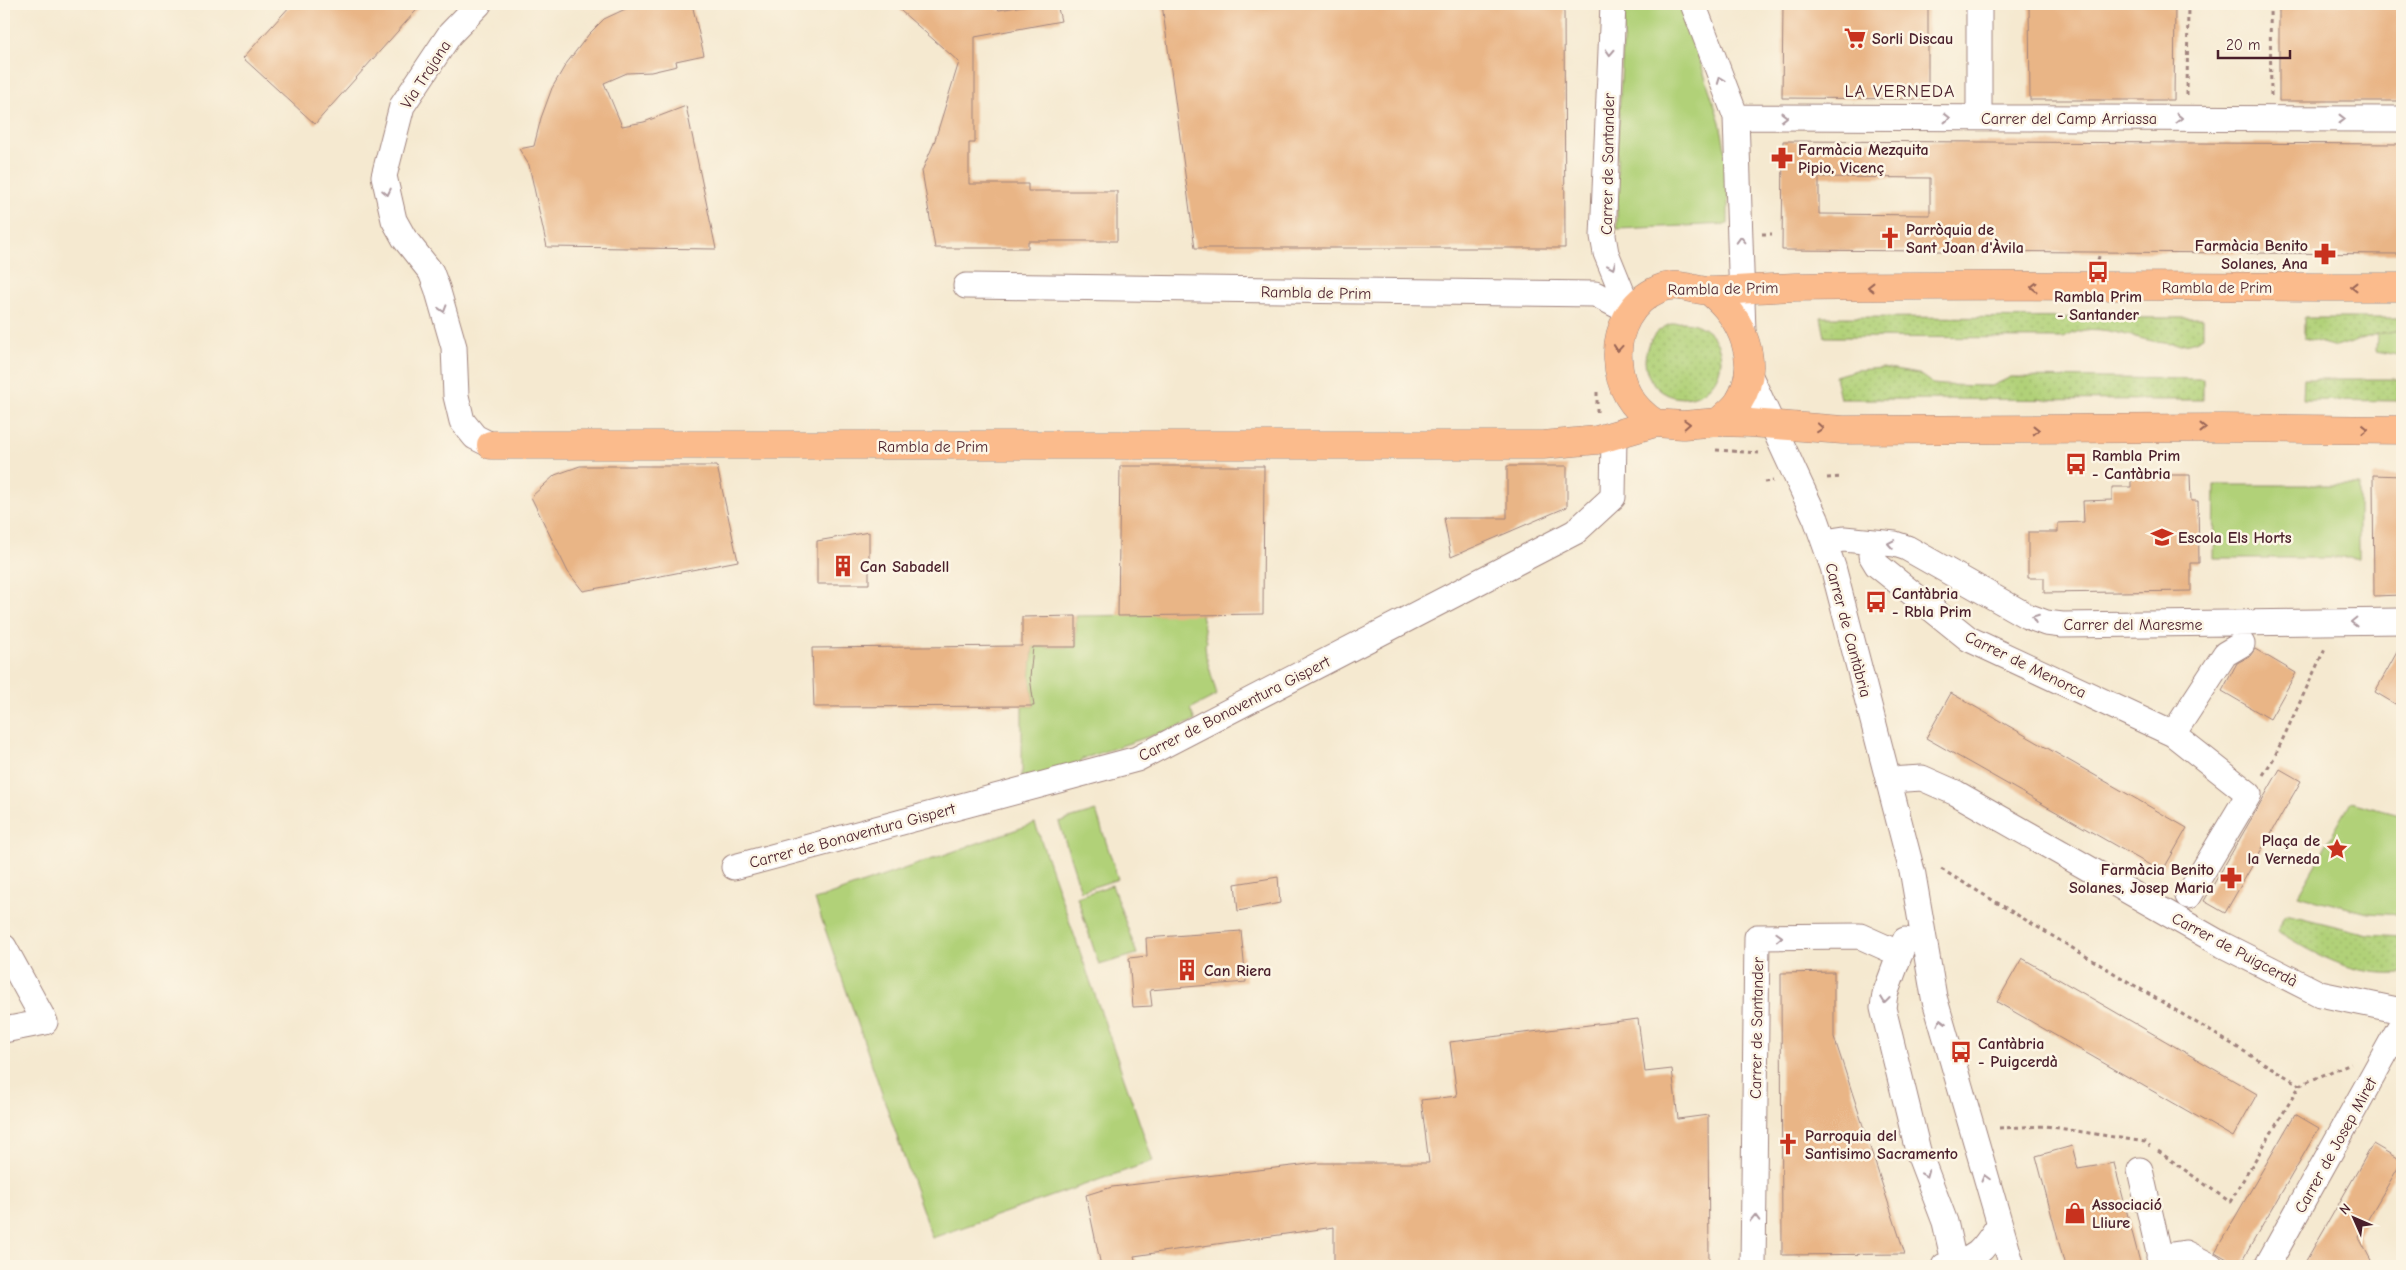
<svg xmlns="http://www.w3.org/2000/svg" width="2406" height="1270" viewBox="0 0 2406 1270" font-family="'Comic Neue',sans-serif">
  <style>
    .grass { fill: url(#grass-dots); stroke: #7e7852 }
    .green { fill: #b1d178; stroke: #7e7852 }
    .building { fill: #e9b586; fill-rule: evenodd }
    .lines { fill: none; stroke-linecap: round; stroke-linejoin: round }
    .minor-casing { stroke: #a0847e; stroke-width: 27 }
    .major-casing { stroke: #a0847e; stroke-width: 29 }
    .path { stroke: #a0847e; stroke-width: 3; stroke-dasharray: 4 4; stroke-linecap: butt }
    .minor { stroke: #fff; stroke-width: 25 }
    .major { stroke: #fbbb8c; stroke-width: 28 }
    .oneway { stroke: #ae9aa0 }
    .oneway2 { stroke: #9a6557 }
    .labels { text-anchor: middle; stroke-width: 5; stroke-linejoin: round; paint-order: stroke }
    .poi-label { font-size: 16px; font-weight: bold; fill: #4a1f2b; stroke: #fcf5e5; text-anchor: start }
    .street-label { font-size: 16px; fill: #4a1f2b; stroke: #fcf5e5 }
    .neighbourhood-label { font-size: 18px; letter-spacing: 1px; fill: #4a1f2b; stroke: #fcf5e5 }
  </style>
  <defs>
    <pattern id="grass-dots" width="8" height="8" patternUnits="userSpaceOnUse" patternTransform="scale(1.25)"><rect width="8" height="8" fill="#b1d178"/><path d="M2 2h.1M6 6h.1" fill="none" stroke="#9ab368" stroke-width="1.8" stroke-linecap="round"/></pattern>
  </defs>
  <rect width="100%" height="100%" fill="#fcf5e5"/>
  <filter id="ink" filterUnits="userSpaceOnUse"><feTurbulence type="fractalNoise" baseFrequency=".02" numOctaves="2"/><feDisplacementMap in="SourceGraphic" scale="10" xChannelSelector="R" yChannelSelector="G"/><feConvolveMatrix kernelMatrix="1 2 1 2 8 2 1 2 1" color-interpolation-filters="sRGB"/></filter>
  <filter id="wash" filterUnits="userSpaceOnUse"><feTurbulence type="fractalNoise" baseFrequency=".0096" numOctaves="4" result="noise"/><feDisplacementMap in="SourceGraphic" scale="20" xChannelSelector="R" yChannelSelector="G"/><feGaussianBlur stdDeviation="1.12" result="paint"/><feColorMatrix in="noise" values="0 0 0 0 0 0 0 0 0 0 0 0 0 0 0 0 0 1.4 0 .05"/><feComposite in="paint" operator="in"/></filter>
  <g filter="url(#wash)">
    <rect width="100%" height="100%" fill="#f5e9d0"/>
    <!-- grass -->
    <path class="grass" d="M1821 317 2203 318V337C2172 358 2120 325 2085 330 2077 331 2070 335 2063 338L1825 337Z
      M2304 318H2402V330L2377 334 2336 347 2304 338Z
      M1645 360a38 38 0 1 1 76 0a38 38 0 1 1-76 0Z
      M1882 368 1919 374 1933 384 1944 385 1992 386 2011 377 2203 379V400L1840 399 1835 376 1856 370Z
      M2304 379H2402V401L2303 400Z
      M2286 914 2368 934 2402 936V973C2352 976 2319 956 2277 931Z"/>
    <!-- green -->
    <path class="green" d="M1625 4H1681L1720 122 1728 165V224L1617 229V152Z
      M2402 330V356L2376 351 2377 334Z
      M2215 485H2359V558H2214Z
      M1201 614 1207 642 1205 644 1206 656 1217 695 1190 709 1195 721 1082 759 1080 764 1022 779V706H1034L1030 677 1033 647H1076V616Z
      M2351 802 2402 816V915L2368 913 2298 895Z
      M1096 811 1118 879 1081 891 1059 822Z
      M1035 823 1153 1161 932 1238 815 900Z
      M1112 885 1137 954 1099 965 1077 897Z"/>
    <g id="blocks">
      <!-- building -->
      <path class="building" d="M292 4H422L315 124 243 58Z
        M636 4H692L704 55 676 61 677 66 651 72 627 73 604 83 622 126 644 122 686 106 716 249 547 247 529 165 519 149 534 146 541 118 552 88 566 64 589 34 604 19Z
        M893 4H992L999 10 1035 4H1057L1061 21 975 37V143H969V184H1028V191H1117V241H1028V248H935L922 171 934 143 959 62Z
        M1162 4H1564L1565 248H1195Z
        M1783 4H1928V99L1782 98Z
        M2029 4H2175L2174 100H2030Z
        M2279 4H2402V101H2279Z
        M1783 141 2402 144V254L1782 250ZM1819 177 1930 178V215L1819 214Z
        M580 466H717L738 561 583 591 568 572 531 497 555 475Z
        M1120 466H1264L1263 614 1118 616Z
        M1507 466H1567V507L1451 557 1444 518H1507Z
        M2131 475H2190L2191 501H2198L2199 563H2191V591L2044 593V578H2028V532H2058V523L2084 522 2083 501 2112 500V487H2131Z
        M2373 475 2402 476V595L2374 596Z
        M869 532V584H817V541Z
        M1076 616V647H1033L1030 677 1034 706 814 707 812 648 1022 646V617Z
        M2402 643V708L2375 692Z
        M2255 649 2296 673 2270 719 2222 691 2237 663 2250 656Z
        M1951 693 2187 828 2162 872 1926 738Z
        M2280 769 2301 781 2225 913 2204 901Z
        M1278 877 1280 903 1238 911 1235 884Z
        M1241 931 1246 982 1150 990 1152 1006 1133 1007 1129 958 1147 956 1146 938Z
        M2022 958 2257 1094 2233 1137 1997 1002Z
        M1834 972V1037L1905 1254 1782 1255 1781 973Z
        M1638 1019 1645 1072 1672 1069 1678 1119 1708 1115 1709 1266H1334V1227L1134 1256 1137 1266H1101L1086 1195 1112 1187 1318 1163H1429L1421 1100 1457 1096 1450 1042Z
        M2295 1114 2319 1128 2239 1266 2215 1252Z
        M2373 1144 2402 1161 2358 1236 2374 1266H2303Z
        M2072 1146 2078 1169 2114 1163 2141 1266H2065L2036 1156Z"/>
    </g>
  </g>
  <g filter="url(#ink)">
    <use href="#blocks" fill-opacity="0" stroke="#a0847e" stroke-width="1"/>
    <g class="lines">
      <!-- minor casing -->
      <g class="minor-casing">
        <path id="minor" d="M479 4 450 34 402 106 384 176 394 220 404 238 431 272 437 288 454 347 456 396 462 421 475 437 491 445
          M1613 4 1603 236 1606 253 1630 312
          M1693 4 1736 117 1743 332
          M1979 107V4
          M1736 117 2402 119
          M966 286 1595 294 1630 312
          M1748 372 1816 519 1833 567 1913 875 1934 997 2012 1266
          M1825 542 1844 539 1895 544 1907 548 2027 616 2046 623 2062 625 2402 621
          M1871 555 1877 565 1969 639 2173 734
          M1889 780 1922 778 1956 793 2223 945 2320 994 2402 1011
          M734 867 1137 759 1575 532 1613 497 1614 436
          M2188 896 2249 794 2173 734 2225 654 2242 644
          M1905 940 1885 994 1883 1008 1918 1151 1945 1222 1955 1266
          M4 947 45 1022 4 1030
          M2140 1170 2162 1266
          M2159 1257 2185 1253 2211 1266
          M1753 1266 1757 937 1860 936 1900 954
          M1944 1266C1976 1260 1982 1252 1999 1225
          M2267 1266 2402 1023"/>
      </g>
      <!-- major casing -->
      <g class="major-casing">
        <path id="major" d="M1709 291C1742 317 1763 364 1738 403 1733 410 1725 416 1718 422
          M1655 423C1632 408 1619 387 1618 359 1616 330 1631 301 1659 289 1680 280 1694 292 1713 291 1740 290 1767 288 1795 287 1997 284 2200 287 2402 287
          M491 445H1543L1597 440 1655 423 1683 425 1718 422 1750 423 1843 430 2221 428 2402 430"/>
      </g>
      <!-- path -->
      <path class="path" d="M2270 4 2271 96
        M2187 95 2188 4
        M1762 234H1772
        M2098 260 2100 253
        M1597 392V413
        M1716 450 1759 453
        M1827 478 1843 477
        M1764 482 1773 481
        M2263 775 2274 758 2326 646
        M1941 869 2300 1085
        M1999 1128 2046 1126 2145 1142 2150 1146
        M2158 1151 2230 1202 2300 1085 2351 1063"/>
      <!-- minor -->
      <use href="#minor" class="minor"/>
      <!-- major -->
      <use href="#major" class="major"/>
    </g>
    <!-- one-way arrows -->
    <defs><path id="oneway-chevron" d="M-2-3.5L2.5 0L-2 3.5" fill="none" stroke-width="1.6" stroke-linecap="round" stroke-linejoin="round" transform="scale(1.25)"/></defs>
    <g class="oneway">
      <use href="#oneway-chevron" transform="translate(1610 52) rotate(93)"/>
      <use href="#oneway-chevron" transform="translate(1721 80) rotate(-111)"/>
      <use href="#oneway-chevron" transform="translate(1784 117)"/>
      <use href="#oneway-chevron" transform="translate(1947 118)"/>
      <use href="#oneway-chevron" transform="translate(2179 118)"/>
      <use href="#oneway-chevron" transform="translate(2342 119)"/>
      <use href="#oneway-chevron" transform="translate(387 192) rotate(78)"/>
      <use href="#oneway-chevron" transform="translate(1741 240) rotate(-92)"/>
      <use href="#oneway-chevron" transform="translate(1612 266) rotate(68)"/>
      <use href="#oneway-chevron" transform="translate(443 309) rotate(73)"/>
      <use href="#oneway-chevron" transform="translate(1891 544) rotate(-170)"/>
      <use href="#oneway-chevron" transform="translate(2035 618) rotate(-159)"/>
      <use href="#oneway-chevron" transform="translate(2354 622) rotate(179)"/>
      <use href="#oneway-chevron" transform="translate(1779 937) rotate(-2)"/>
      <use href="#oneway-chevron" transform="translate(1885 1000) rotate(97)"/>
      <use href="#oneway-chevron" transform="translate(1941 1022) rotate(-105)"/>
      <use href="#oneway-chevron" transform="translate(1926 1174) rotate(68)"/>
      <use href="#oneway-chevron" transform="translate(1985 1178) rotate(-106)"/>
      <use href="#oneway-chevron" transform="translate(1755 1218) rotate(-89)"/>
    </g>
    <g class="oneway2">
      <use href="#oneway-chevron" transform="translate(1871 287) rotate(-180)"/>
      <use href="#oneway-chevron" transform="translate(2034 287) rotate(-180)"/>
      <use href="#oneway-chevron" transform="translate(2354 287) rotate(-180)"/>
      <use href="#oneway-chevron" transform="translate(1618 348) rotate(95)"/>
      <use href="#oneway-chevron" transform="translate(1687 424) rotate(-3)"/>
      <use href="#oneway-chevron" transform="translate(1820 428) rotate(5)"/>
      <use href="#oneway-chevron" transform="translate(2203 428)"/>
      <use href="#oneway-chevron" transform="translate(2365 429)"/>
      <use href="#oneway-chevron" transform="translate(2036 430)"/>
    </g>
  </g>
  <!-- icons -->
  <defs>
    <g id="supermarket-bare" transform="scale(1.725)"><path d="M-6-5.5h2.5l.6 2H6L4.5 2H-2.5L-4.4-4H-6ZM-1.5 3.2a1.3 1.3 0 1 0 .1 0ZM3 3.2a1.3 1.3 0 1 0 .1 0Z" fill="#c8321e" stroke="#fcf5e5" stroke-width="2.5" paint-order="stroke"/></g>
    <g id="pharmacy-bare" transform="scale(1.725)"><path d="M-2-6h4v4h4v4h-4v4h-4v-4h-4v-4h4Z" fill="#c8321e" stroke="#fcf5e5" stroke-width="2.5" paint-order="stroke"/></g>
    <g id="church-bare" transform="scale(1.725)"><path d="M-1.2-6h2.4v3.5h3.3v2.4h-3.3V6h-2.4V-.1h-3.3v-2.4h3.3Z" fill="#c8321e" stroke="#fcf5e5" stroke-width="2.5" paint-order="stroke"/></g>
    <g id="bus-bare" transform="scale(1.725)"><path d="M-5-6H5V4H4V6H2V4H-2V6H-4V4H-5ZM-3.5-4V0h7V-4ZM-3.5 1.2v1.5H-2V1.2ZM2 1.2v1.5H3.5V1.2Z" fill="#c8321e" stroke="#fcf5e5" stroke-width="2.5" paint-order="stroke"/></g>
    <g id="school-bare" transform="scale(1.725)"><path d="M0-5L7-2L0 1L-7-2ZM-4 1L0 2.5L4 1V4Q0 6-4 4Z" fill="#c8321e" stroke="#fcf5e5" stroke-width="2.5" paint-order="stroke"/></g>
    <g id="building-bare" transform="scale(1.725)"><path d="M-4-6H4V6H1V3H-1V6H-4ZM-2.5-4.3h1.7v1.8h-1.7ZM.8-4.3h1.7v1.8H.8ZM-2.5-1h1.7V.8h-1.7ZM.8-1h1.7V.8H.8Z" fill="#c8321e" stroke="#fcf5e5" stroke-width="2.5" paint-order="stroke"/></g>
    <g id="sight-bare" transform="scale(1.725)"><path d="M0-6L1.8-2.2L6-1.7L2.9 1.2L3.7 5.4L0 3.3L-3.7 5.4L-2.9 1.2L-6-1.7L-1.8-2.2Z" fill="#c8321e" stroke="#fcf5e5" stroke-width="2.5" paint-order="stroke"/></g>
    <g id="shop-bare" transform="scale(1.725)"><path d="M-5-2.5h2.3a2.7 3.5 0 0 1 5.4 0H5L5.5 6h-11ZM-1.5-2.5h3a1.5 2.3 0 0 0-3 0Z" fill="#c8321e" stroke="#fcf5e5" stroke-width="2.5" paint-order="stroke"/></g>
  </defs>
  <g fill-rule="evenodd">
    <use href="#supermarket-bare" x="1855" y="38"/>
    <use href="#pharmacy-bare" x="1782" y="158"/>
    <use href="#church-bare" x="1890" y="238"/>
    <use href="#pharmacy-bare" x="2325" y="254"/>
    <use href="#bus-bare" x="2098" y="272"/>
    <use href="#bus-bare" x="2076" y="464"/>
    <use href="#school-bare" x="2162" y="537"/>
    <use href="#building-bare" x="843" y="566"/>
    <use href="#bus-bare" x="1876" y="602"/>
    <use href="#sight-bare" x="2337" y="849"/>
    <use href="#pharmacy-bare" x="2231" y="878"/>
    <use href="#building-bare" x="1187" y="970"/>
    <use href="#bus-bare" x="1961" y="1052"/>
    <use href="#church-bare" x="1788" y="1144"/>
    <use href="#shop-bare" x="2075" y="1213"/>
  </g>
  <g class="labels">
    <!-- poi labels -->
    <g class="poi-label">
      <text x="1872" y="44">Sorli Discau</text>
      <text x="1798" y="155">Farmàcia Mezquita<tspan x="1798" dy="18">Pipio, Vicenç</tspan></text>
      <text x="1906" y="235">Parròquia de<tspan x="1906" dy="18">Sant Joan d'Àvila</tspan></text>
      <text x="2308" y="251" text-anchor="end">Farmàcia Benito<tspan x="2308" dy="18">Solanes, Ana</tspan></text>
      <text x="2098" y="302" text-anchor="middle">Rambla Prim<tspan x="2098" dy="18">- Santander</tspan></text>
      <text x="2092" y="461">Rambla Prim<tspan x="2092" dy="18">- Cantàbria</tspan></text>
      <text x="2178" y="543">Escola Els Horts</text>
      <text x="860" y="572">Can Sabadell</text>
      <text x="1892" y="599">Cantàbria<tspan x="1892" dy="18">- Rbla Prim</tspan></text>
      <text x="2320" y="846" text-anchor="end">Plaça de<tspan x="2320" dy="18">la Verneda</tspan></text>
      <text x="2214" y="875" text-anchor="end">Farmàcia Benito<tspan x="2214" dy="18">Solanes, Josep Maria</tspan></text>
      <text x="1204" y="976">Can Riera</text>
      <text x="1978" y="1049">Cantàbria<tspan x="1978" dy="18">- Puigcerdà</tspan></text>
      <text x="1805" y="1141">Parroquia del<tspan x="1805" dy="18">Santisimo Sacramento</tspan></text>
      <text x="2092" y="1210">Associació<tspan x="2092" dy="18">Lliure</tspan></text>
    </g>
    <!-- street labels -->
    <g class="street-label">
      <text transform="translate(425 74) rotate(-57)" y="6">Via Trajana</text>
      <text x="2069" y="124">Carrer del Camp Arriassa</text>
      <text transform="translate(1607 164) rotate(-89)" y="6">Carrer de Santander</text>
      <text x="2217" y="293">Rambla de Prim</text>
      <text transform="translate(1723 288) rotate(-1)" y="6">Rambla de Prim</text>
      <text transform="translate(1316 292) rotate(1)" y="6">Rambla de Prim</text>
      <text x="933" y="452">Rambla de Prim</text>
      <text x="2133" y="630">Carrer del Maresme</text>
      <text transform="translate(1849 630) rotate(75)" y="6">Carrer de Cantàbria</text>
      <text transform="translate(2026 664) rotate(26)" y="6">Carrer de Menorca</text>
      <text transform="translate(1234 708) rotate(-27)" y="6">Carrer de Bonaventura Gispert</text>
      <text transform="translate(852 835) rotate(-15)" y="6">Carrer de Bonaventura Gispert</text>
      <text transform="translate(2235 949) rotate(28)" y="6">Carrer de Puigcerdà</text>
      <text transform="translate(1756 1028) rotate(-89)" y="6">Carrer de Santander</text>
      <text transform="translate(2335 1145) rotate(-61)" y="6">Carrer de Josep Miret</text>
    </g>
    <!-- neighbourhood labels -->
    <g class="neighbourhood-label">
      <text x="1900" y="97">LA VERNEDA</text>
    </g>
  </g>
  <!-- margin -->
  <rect width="2406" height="1270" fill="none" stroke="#fcf5e5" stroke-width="20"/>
  <!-- north arrow -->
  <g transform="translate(2354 1218) rotate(315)" stroke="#fcf5e5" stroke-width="4" paint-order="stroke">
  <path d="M0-4L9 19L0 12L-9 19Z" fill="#4a1f2b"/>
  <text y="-8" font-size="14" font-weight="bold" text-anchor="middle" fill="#4a1f2b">N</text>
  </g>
  <!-- scale -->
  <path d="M2218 50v8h72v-8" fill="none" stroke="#4a1f2b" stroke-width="2.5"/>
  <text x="2226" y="50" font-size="15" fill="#4a1f2b" stroke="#fcf5e5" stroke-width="4" paint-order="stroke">20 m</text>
</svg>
